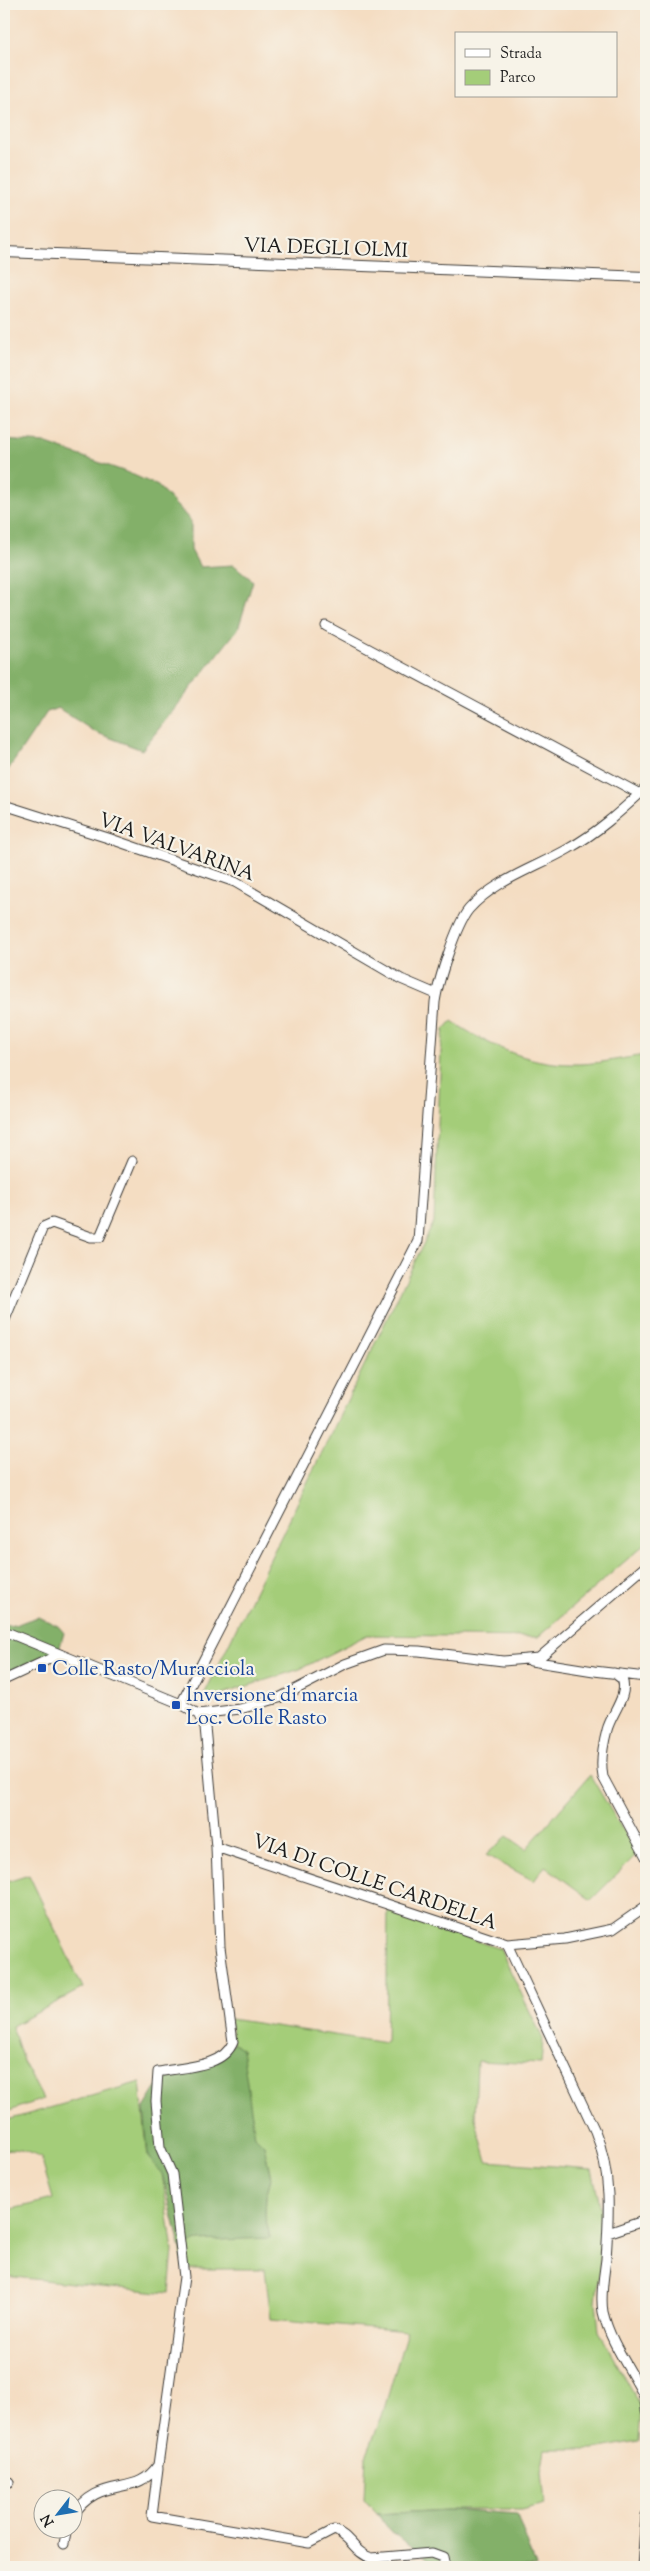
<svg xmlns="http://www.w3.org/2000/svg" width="650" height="2571" viewBox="0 0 650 2571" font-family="'Sorts Mill Goudy',serif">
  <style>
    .green { fill: #a4cd79; stroke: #60744a }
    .forest { fill: #83b069; stroke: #506642 }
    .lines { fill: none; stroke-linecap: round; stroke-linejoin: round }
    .minor-casing { stroke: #3c3935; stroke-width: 11 }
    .tertiary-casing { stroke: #3c3935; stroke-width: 12 }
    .minor { stroke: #fff; stroke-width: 9 }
    .tertiary { stroke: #fff; stroke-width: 10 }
    .transit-dot { fill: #1a4fb4; stroke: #f7f3e8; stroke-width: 2 }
    .labels { text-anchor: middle; stroke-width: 4.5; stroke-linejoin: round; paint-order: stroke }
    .street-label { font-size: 20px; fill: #1c1c1c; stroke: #f7f3e8 }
    .transit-label { font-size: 20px; fill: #164399; stroke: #f7f3e8; text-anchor: start }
  </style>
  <rect width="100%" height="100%" fill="#f7f3e8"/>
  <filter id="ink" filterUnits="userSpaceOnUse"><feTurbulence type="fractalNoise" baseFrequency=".02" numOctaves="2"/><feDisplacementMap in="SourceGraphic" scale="10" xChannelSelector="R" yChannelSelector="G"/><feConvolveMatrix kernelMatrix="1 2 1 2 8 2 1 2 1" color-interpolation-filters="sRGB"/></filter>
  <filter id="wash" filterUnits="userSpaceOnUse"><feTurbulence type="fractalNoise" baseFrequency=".0096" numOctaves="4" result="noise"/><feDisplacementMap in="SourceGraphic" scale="20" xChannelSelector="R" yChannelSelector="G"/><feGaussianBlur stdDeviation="1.12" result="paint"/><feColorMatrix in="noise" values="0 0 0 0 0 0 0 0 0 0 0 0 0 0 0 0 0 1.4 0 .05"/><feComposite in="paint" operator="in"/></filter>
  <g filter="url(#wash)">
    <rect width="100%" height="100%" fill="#f4ddc2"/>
    <!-- green -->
    <path class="green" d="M452 1021C485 1044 528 1064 570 1064 595 1065 622 1058 646 1055V1229L643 1231 646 1235V1543L538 1637 367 1635 300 1669 201 1701 434 1222 441 1051 444 1030Z
      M590 1775 637 1854 591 1900 545 1866 534 1881 486 1855 507 1836 526 1849Z
      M29 1875 83 1988 12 2026 23 2061 43 2099 4 2113V1883Z
      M388 1911 500 1949 543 2039 541 2064 477 2061 475 2118 487 2161 592 2169 604 2223 596 2302 599 2331 641 2407 639 2441 595 2449H545L541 2472 544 2504 521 2510H448L377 2514 364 2499 366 2456 382 2416 407 2331 271 2319 265 2269H183L181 2249 197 2241 270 2237 265 2216 266 2196 271 2178 264 2145 255 2136 233 2042 230 2019 386 2043Z
      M140 2082 148 2157 162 2173 173 2251 169 2293 4 2276V2211L53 2199 41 2158C29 2152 18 2147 4 2150V2121Z"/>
    <!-- forest -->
    <path class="forest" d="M4 440 44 443 129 473 158 486 191 521V550L200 567 234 565 253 581 238 629 142 750 95 732 58 708 47 712 4 776Z
      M39 1617 58 1626 64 1633 59 1650 4 1674V1626C19 1626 24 1620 39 1617Z
      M233 2042 242 2049 255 2136 264 2145 271 2178 266 2196 265 2216 270 2238 197 2241 181 2249 162 2174 148 2157 144 2108 157 2087 174 2069 218 2060Z
      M448 2510 517 2515 536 2567H436L431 2561 392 2533 377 2514Z"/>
  </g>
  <g filter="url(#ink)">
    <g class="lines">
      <!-- minor casing -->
      <g class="minor-casing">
        <path id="minor" d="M326 626 640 794
          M4 805 108 838 235 882 401 979 436 994
          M4 1322 43 1227 52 1223 91 1237H100L132 1161
          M4 1631 181 1704 198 1714 205 1727 216 1847 220 1947 233 2042C223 2068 182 2067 158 2072L156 2101 160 2147 172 2174 184 2277 158 2465C136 2499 99 2473 72 2517
          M531 1661 594 1671 646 1677
          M614 1673 622 1679C629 1695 611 1714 607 1730 603 1745 600 1762 603 1777L646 1857
          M4 1680 60 1654
          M181 1704 418 1241 435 1002C438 982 456 924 469 909 495 880 535 868 568 849 597 833 621 811 646 788
          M198 1714 240 1709 279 1698 345 1664 384 1650 419 1651 503 1661 539 1658 646 1566
          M216 1847 507 1944 595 2131C612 2172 609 2216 606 2259 604 2276 600 2296 603 2312 610 2343 632 2371 645 2398L646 2410
          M507 1944 565 1939 613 1929 646 1906
          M608 2233 646 2220
          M158 2468 152 2516 309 2543 334 2530C350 2535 355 2554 372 2558L432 2553 443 2557 445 2567
          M4 2481 9 2482
          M64 2544 67 2528
          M642 2567 646 2515"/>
      </g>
      <!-- tertiary casing -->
      <g class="tertiary-casing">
        <path id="tertiary" d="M4 252 646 277"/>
      </g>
      <!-- minor -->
      <use href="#minor" class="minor"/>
      <!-- tertiary -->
      <use href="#tertiary" class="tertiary"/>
    </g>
  </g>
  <!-- markers -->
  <g class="transit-dot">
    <rect x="37" y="1663" width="10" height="10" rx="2.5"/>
    <rect x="171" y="1700" width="10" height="10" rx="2.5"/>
  </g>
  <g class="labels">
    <!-- street labels -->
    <g class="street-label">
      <text transform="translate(326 247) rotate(2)" y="7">VIA DEGLI OLMI</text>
      <text transform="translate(177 846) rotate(20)" y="7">VIA VALVARINA</text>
      <text transform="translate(375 1881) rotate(19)" y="7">VIA DI COLLE CARDELLA</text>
    </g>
    <!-- transit labels -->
    <g class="transit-label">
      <text x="52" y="1675">Colle Rasto/Muracciola</text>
      <text x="186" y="1701">Inversione di marcia<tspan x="186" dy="23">Loc. Colle Rasto</tspan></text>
    </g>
  </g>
  <!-- margin -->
  <rect width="650" height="2571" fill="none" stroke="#f7f3e8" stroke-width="20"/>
  <!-- legend -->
  <rect x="455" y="32" width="162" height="65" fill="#f7f3e8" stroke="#9f9d96"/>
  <rect x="465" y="49" width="25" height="8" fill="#ffffff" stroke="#9f9d96"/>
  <text x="500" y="58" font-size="15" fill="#1c1c1c">Strada</text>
  <rect x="465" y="70" width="25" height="15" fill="#a4cd79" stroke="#9f9d96"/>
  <text x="500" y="82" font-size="15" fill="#1c1c1c">Parco</text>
  <!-- north arrow -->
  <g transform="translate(58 2514) rotate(239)"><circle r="24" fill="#f7f3e8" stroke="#9f9d96"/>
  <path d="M0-4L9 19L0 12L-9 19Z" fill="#1f6fb2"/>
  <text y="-8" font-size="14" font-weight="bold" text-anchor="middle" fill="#1c1c1c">N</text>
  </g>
</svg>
